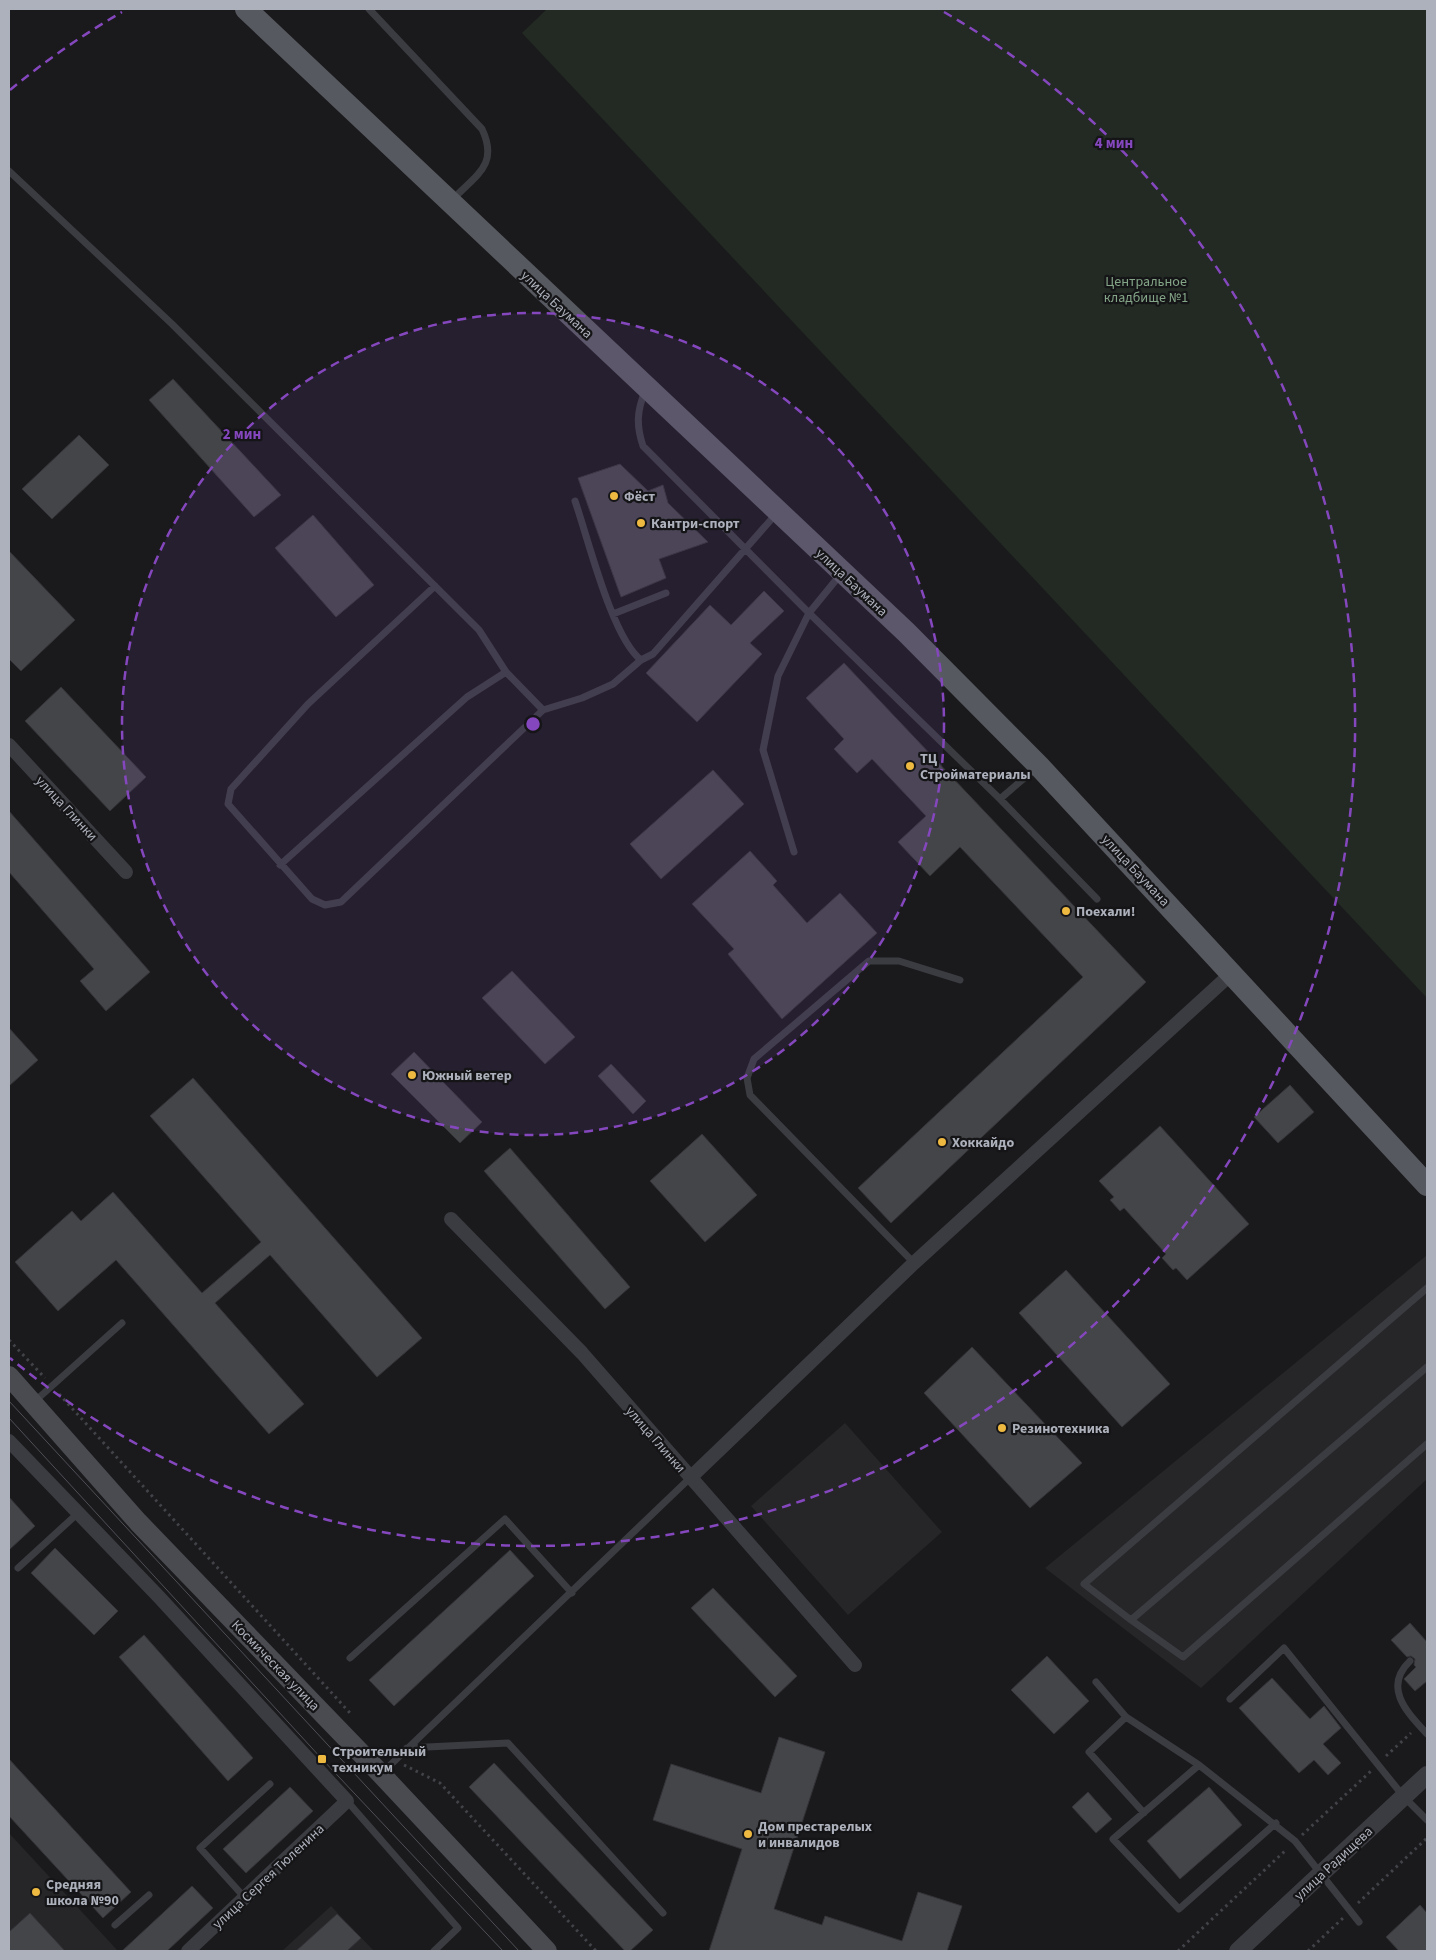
<svg xmlns="http://www.w3.org/2000/svg" width="1436" height="1960" viewBox="0 0 1436 1960" font-family="'Source Sans 3',sans-serif">
  <style>
    .built { fill: #262629 }
    .green { fill: #222a23 }
    .building { fill: #444549; stroke: #343438 }
    .lines { fill: none; stroke-linecap: round; stroke-linejoin: round }
    .path { stroke: #414348; stroke-width: 3; stroke-dasharray: 2.5 4; stroke-linecap: butt }
    .service { stroke: #3b3c41; stroke-width: 7 }
    .minor { stroke: #3b3c41; stroke-width: 14 }
    .tertiary { stroke: #3b3c41; stroke-width: 18 }
    .secondary { stroke: #494b51; stroke-width: 20 }
    .primary { stroke: #575960; stroke-width: 22 }
    .tram { stroke: #4e5056; stroke-width: 1 }
    .ring { fill: none; stroke: #8547be; stroke-width: 2.5; stroke-dasharray: 9 6 }
    .poi-dot { fill: #eeb940; stroke: #151517; stroke-width: 2 }
    .labels { text-anchor: middle; stroke-width: 4.5; stroke-linejoin: round; paint-order: stroke }
    .park-label { font-size: 14px; fill: #84a587; stroke: #151517 }
    .street-label { font-size: 14px; fill: #adb1bb; stroke: #151517 }
    .poi-label { font-size: 14px; font-weight: bold; fill: #adb1bb; stroke: #151517; text-anchor: start }
    .centre { fill: #8547be; stroke: #151517; stroke-width: 2.5 }
    .ring-label { font-size: 15px; text-anchor: middle; font-weight: bold; fill: #8547be; stroke: #151517; stroke-width: 4.5; stroke-linejoin: round; paint-order: stroke }
  </style>
  <rect width="100%" height="100%" fill="#1a1a1c"/>
  <!-- built -->
  <path class="built" d="M1427 1255V1479L1201 1688 1045 1568Z
    M845 1423 942 1532 848 1615 751 1506Z
    M9 1833 118 1951H9Z
    M331 1906 374 1951H282Z"/>
  <!-- green -->
  <path class="green" d="M547 9H1427V998L522 33Z"/>
  <!-- building -->
  <path class="building" d="M173 379 281 495 254 517 149 400Z
    M79 435 109 465 52 519 22 489Z
    M620 464 648 491 663 485 668 503 708 542 659 559 666 578 621 597 578 478Z
    M313 515 374 585 336 617 275 548Z
    M9 551 75 620 21 671 9 659Z
    M764 591 784 611 750 643 762 654 697 722 646 673 710 605 731 625Z
    M844 663 1146 982 891 1223 858 1188 1083 977 960 847 930 876 898 842 926 816 872 759 857 773 834 749 844 739 806 698Z
    M61 687 146 777 110 811 25 721Z
    M713 770 744 804 661 879 630 844Z
    M9 811 150 972 106 1011 80 981 94 969 9 872Z
    M750 851 777 881 773 885 807 923 840 893 877 933 782 1019 728 954 734 949 692 904Z
    M512 971 575 1037 545 1064 482 998Z
    M9 1028 38 1060 9 1086Z
    M414 1052 482 1122 460 1143 391 1074Z
    M611 1064 646 1101 633 1114 598 1076Z
    M193 1078 422 1338 377 1377 270 1255 215 1303 304 1404 269 1434 116 1260 58 1311 15 1262 72 1211 81 1221 113 1192 202 1293 261 1242 150 1116Z
    M1290 1085 1314 1112 1278 1143 1254 1117Z
    M1160 1126 1249 1224 1187 1280 1176 1268 1173 1270 1162 1258 1166 1254 1124 1208 1120 1211 1110 1200 1114 1197 1099 1181Z
    M702 1134 757 1195 705 1242 650 1181Z
    M510 1148 630 1287 605 1309 484 1171Z
    M1066 1270 1170 1384 1122 1427 1019 1313Z
    M972 1347 1082 1463 1030 1508 924 1393Z
    M9 1497 35 1526 9 1550Z
    M55 1548 118 1611 94 1635 31 1573Z
    M510 1550 534 1576 394 1706 369 1680Z
    M713 1588 797 1676 775 1697 691 1608Z
    M1410 1623 1427 1642V1681L1415 1691 1404 1679 1416 1667 1414 1665 1415 1659 1411 1656 1407 1657 1391 1640Z
    M144 1635 253 1758 228 1781 119 1657Z
    M1047 1656 1089 1701 1054 1734 1011 1690Z
    M1272 1678 1310 1719 1324 1706 1341 1728 1323 1744 1341 1763 1328 1775 1314 1760 1299 1773 1239 1708Z
    M779 1737 825 1752 774 1909 822 1925 825 1916 902 1941 918 1892 962 1906 947 1951H709L742 1849 653 1820 671 1764 761 1793Z
    M9 1759 131 1892 103 1918 9 1816Z
    M494 1763 653 1930 630 1951H625L469 1787Z
    M290 1787 313 1811 246 1873 223 1849Z
    M1209 1787 1242 1825 1180 1879 1147 1841Z
    M1088 1792 1112 1819 1096 1833 1072 1807Z
    M192 1886 213 1908 167 1951H122Z
    M1420 1905 1427 1913V1951H1399L1386 1937Z
    M30 1913 65 1951H9V1932Z
    M337 1914 361 1938 347 1951H296Z"/>
  <g class="lines">
    <!-- path -->
    <path class="path" d="M9 1340 45 1378
      M59 1394 350 1713
      M1386 1756 1411 1733
      M404 1765 440 1783 596 1951
      M1302 1835 1371 1771
      M1358 1903 1427 1838
      M1178 1951 1287 1849
      M1308 1951 1343 1918"/>
    <!-- service -->
    <path class="service" d="M369 9 482 129C499 165 476 175 453 199
      M9 171 172 324 479 630 506 672 543 710
      M645 391C637 411 636 425 643 446L809 613 1000 799 1097 899
      M575 501C588 538 612 638 641 660L653 654 776 514
      M435 586 308 704 231 789 228 804 312 899 325 905 341 902 543 710 582 698 613 684 641 660
      M613 614 666 593
      M1000 799 1036 768
      M794 852 763 750 778 676 809 613 840 575
      M280 865 467 697 506 672
      M914 1263 750 1095 747 1078 754 1059 869 961H899L960 980
      M1427 1367 1131 1620 1183 1657 1427 1444
      M34 1402 122 1323
      M18 1568 77 1514
      M1131 1620 1084 1584 1427 1288
      M350 1658 505 1519 572 1593
      M1410 1661C1382 1688 1408 1713 1427 1734
      M1096 1682 1126 1717 1089 1752 1144 1813
      M1230 1699 1284 1648 1404 1797 1427 1820
      M1126 1717 1199 1765
      M407 1748 508 1743 663 1913
      M383 1772 690 1478
      M347 1801 458 1928 434 1951
      M1276 1823 1179 1909 1113 1839 1199 1765 1295 1841 1359 1922
      M245 1898 200 1848 270 1784
      M115 1925 149 1895"/>
    <!-- minor -->
    <path class="minor" d="M9 745 126 872
      M451 1219 582 1353 855 1665
      M9 1441 159 1597 347 1801 188 1951
      M690 1478 914 1263 1232 973"/>
    <!-- tertiary -->
    <path class="tertiary" d="M1238 1951 1427 1775"/>
    <!-- secondary -->
    <path class="secondary" d="M9 1376 138 1522 381 1774 547 1951"/>
    <!-- primary -->
    <path class="primary" d="M246 9 906 632 1039 766 1427 1185"/>
    <!-- tram -->
    <path class="tram" d="M9 1401 519 1951
      M9 1418 322 1759 503 1951"/>
  </g>
  <!-- distance rings -->
  <circle cx="533" cy="724" r="411" fill="#8547be" fill-opacity=".12"/>
  <g class="ring">
    <circle cx="533" cy="724" r="411"/>
    <path d="M10 90A822 822 0 0 1 122 12M944 12A822 822 0 1 1 10 1358"/>
  </g>
  <!-- markers -->
  <g class="poi-dot">
    <circle cx="614" cy="496" r="5"/>
    <circle cx="641" cy="523" r="5"/>
    <circle cx="910" cy="766" r="5"/>
    <circle cx="1066" cy="911" r="5"/>
    <circle cx="412" cy="1075" r="5"/>
    <circle cx="942" cy="1142" r="5"/>
    <circle cx="1002" cy="1428" r="5"/>
    <rect x="317" y="1754" width="10" height="10" rx="2.5"/>
    <circle cx="748" cy="1834" r="5"/>
    <circle cx="36" cy="1892" r="5"/>
  </g>
  <g class="labels">
    <!-- park labels -->
    <g class="park-label">
      <text x="1146" y="286">Центральное<tspan x="1146" dy="16">кладбище №1</tspan></text>
    </g>
    <!-- street labels -->
    <g class="street-label">
      <text transform="translate(557 304) rotate(43)" y="5">улица Баумана</text>
      <text transform="translate(852 582) rotate(43)" y="5">улица Баумана</text>
      <text transform="translate(67 808) rotate(47)" y="5">улица Глинки</text>
      <text transform="translate(1136 870) rotate(47)" y="5">улица Баумана</text>
      <text transform="translate(656 1439) rotate(49)" y="5">улица Глинки</text>
      <text transform="translate(276 1665) rotate(46)" y="5">Космическая улица</text>
      <text transform="translate(1333 1863) rotate(-43)" y="5">улица Радищева</text>
      <text transform="translate(268 1876) rotate(-43)" y="5">улица Сергея Тюленина</text>
    </g>
    <!-- poi labels -->
    <g class="poi-label">
      <text x="624" y="501">Фёст</text>
      <text x="651" y="528">Кантри-спорт</text>
      <text x="920" y="763">ТЦ<tspan x="920" dy="16">Стройматериалы</tspan></text>
      <text x="1076" y="916">Поехали!</text>
      <text x="422" y="1080">Южный ветер</text>
      <text x="952" y="1147">Хоккайдо</text>
      <text x="1012" y="1433">Резинотехника</text>
      <text x="332" y="1756">Строительный<tspan x="332" dy="16">техникум</tspan></text>
      <text x="758" y="1831">Дом престарелых<tspan x="758" dy="16">и инвалидов</tspan></text>
      <text x="46" y="1889">Средняя<tspan x="46" dy="16">школа №90</tspan></text>
    </g>
  </g>
  <circle cx="533" cy="724" r="8" class="centre"/>
  <g class="ring-label">
    <text x="1114" y="148">4 мин</text>
    <text x="242" y="439">2 мин</text>
  </g>
  <!-- border -->
  <rect width="1436" height="1960" fill="none" stroke="#adb1bb" stroke-width="20"/>
</svg>
